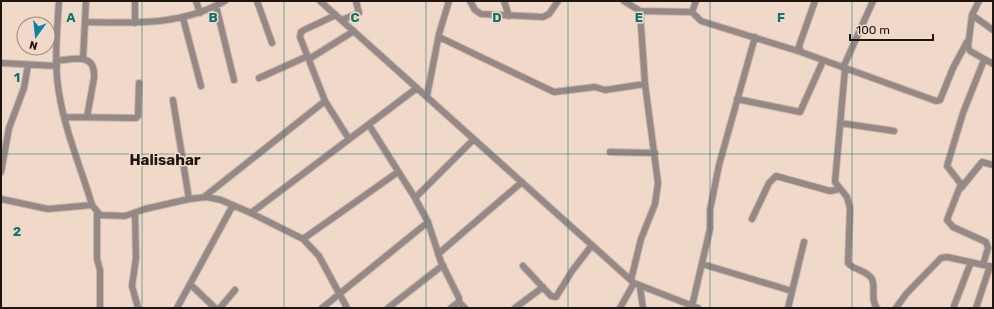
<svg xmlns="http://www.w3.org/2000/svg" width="994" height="309" viewBox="0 0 994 309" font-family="Rubik,sans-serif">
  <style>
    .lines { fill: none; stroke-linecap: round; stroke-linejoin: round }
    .minor-casing { stroke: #cab6a8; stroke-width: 8 }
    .minor { stroke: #958987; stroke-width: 6 }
    .grid { fill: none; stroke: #0f766e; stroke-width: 1; stroke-opacity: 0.55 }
    .labels { text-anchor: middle; stroke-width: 3; stroke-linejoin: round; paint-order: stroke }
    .district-label { font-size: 15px; font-weight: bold; fill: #1d150f; stroke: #f0d9c9 }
    .grid-label { font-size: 13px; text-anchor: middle; font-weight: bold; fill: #0f766e; stroke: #f0d9c9; stroke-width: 3; stroke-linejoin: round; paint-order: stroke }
  </style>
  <rect width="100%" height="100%" fill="#f0d9c9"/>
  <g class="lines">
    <!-- minor casing -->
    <g class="minor-casing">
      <path id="minor" d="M59 1C57 31 54 63 59 93 65 131 81 168 92 205L100 215 125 216 145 209 189 199 207 197 221 200 251 213 303 239 319 256 347 308
        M196 1 200 13
        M257 1 272 43
        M320 1 634 283 698 308
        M470 1 475 10 481 14 543 17 549 14 558 1
        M504 1 509 16
        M624 1 640 11 645 84 658 183 655 204 641 239 631 280
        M815 1 799 46 801 52 936 101 940 100 953 68 967 42
        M979 1 972 15 968 47 970 51 993 64
        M216 6 234 80
        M640 11 692 12 696 1
        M692 12 701 21 801 52
        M336 15 304 30 301 32 300 37 325 101 349 139
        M972 15 993 30
        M183 18 201 86
        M342 20 359 13 356 1
        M85 22C133 23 181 26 225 1
        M135 23V1
        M439 37 554 92 595 87 605 90 645 84
        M83 59 86 1
        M309 59 354 31
        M56 61C74 59 96 52 94 78L87 117
        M1 63 57 66
        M843 68 873 1
        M845 69 835 182 847 197 850 208 848 263C853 270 867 270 872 279 876 288 870 300 877 308
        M259 78 308 56
        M427 96 439 34 449 1
        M737 99 800 112 823 61
        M173 100 189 199
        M65 117 136 118 138 116 139 83
        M840 123 894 131
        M369 125 415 198 428 222 441 262 459 298V302L451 308
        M610 152 655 153
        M1 172 9 128 24 88 28 65
        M961 188 982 162 993 165
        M204 197 325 101
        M415 198 474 139
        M1 199 48 209 92 205
        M97 213V259L100 270V308
        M135 213 136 258 132 286 138 308
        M251 213 417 88
        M752 219 769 183 776 176 830 191 840 189
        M303 239 398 172
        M438 254 522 182
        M702 264 792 291
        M983 265 988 248 986 242 953 227 947 220 961 184 947 166 963 113 984 60
        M523 266 551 296 556 297 572 271 592 245
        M190 284 215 308
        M640 287 643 308
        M459 302 465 308
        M692 306 710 229V210L719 165 755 37
        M954 306 971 262
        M177 308 233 205
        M220 308 235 290
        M322 308 428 222
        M388 308 443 265
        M515 308 543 287
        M620 308 634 283
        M788 308 804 242
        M896 308 906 294 941 258 947 257 993 267
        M976 308 990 266"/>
    </g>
    <!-- minor -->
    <use href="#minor" class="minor"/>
  </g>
  <!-- grid -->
  <path class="grid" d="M142 1V308M284 1V308M426 1V308M568 1V308M710 1V308M852 1V308M1 154H993"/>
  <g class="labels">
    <!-- district labels -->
    <g class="district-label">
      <text x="165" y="165">Halisahar</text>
    </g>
  </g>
  <g class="grid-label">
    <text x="71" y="22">A</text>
    <text x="213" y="22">B</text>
    <text x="355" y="22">C</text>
    <text x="497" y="22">D</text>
    <text x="639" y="22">E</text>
    <text x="781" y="22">F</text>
    <text x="17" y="82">1</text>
    <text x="17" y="236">2</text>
  </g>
  <!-- border -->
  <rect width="994" height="309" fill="none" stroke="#1d150f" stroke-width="4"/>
  <!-- north arrow -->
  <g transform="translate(36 36) rotate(195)"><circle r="19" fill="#f0d9c9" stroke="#9c8b7f"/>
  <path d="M0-3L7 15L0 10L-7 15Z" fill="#0d82a8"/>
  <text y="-6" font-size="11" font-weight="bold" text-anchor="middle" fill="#1d150f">N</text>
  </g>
  <!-- scale -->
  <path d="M850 34v6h83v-6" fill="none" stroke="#1d150f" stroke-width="2"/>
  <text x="856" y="34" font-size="12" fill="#1d150f" stroke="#f0d9c9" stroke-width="3" paint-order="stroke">100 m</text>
</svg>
